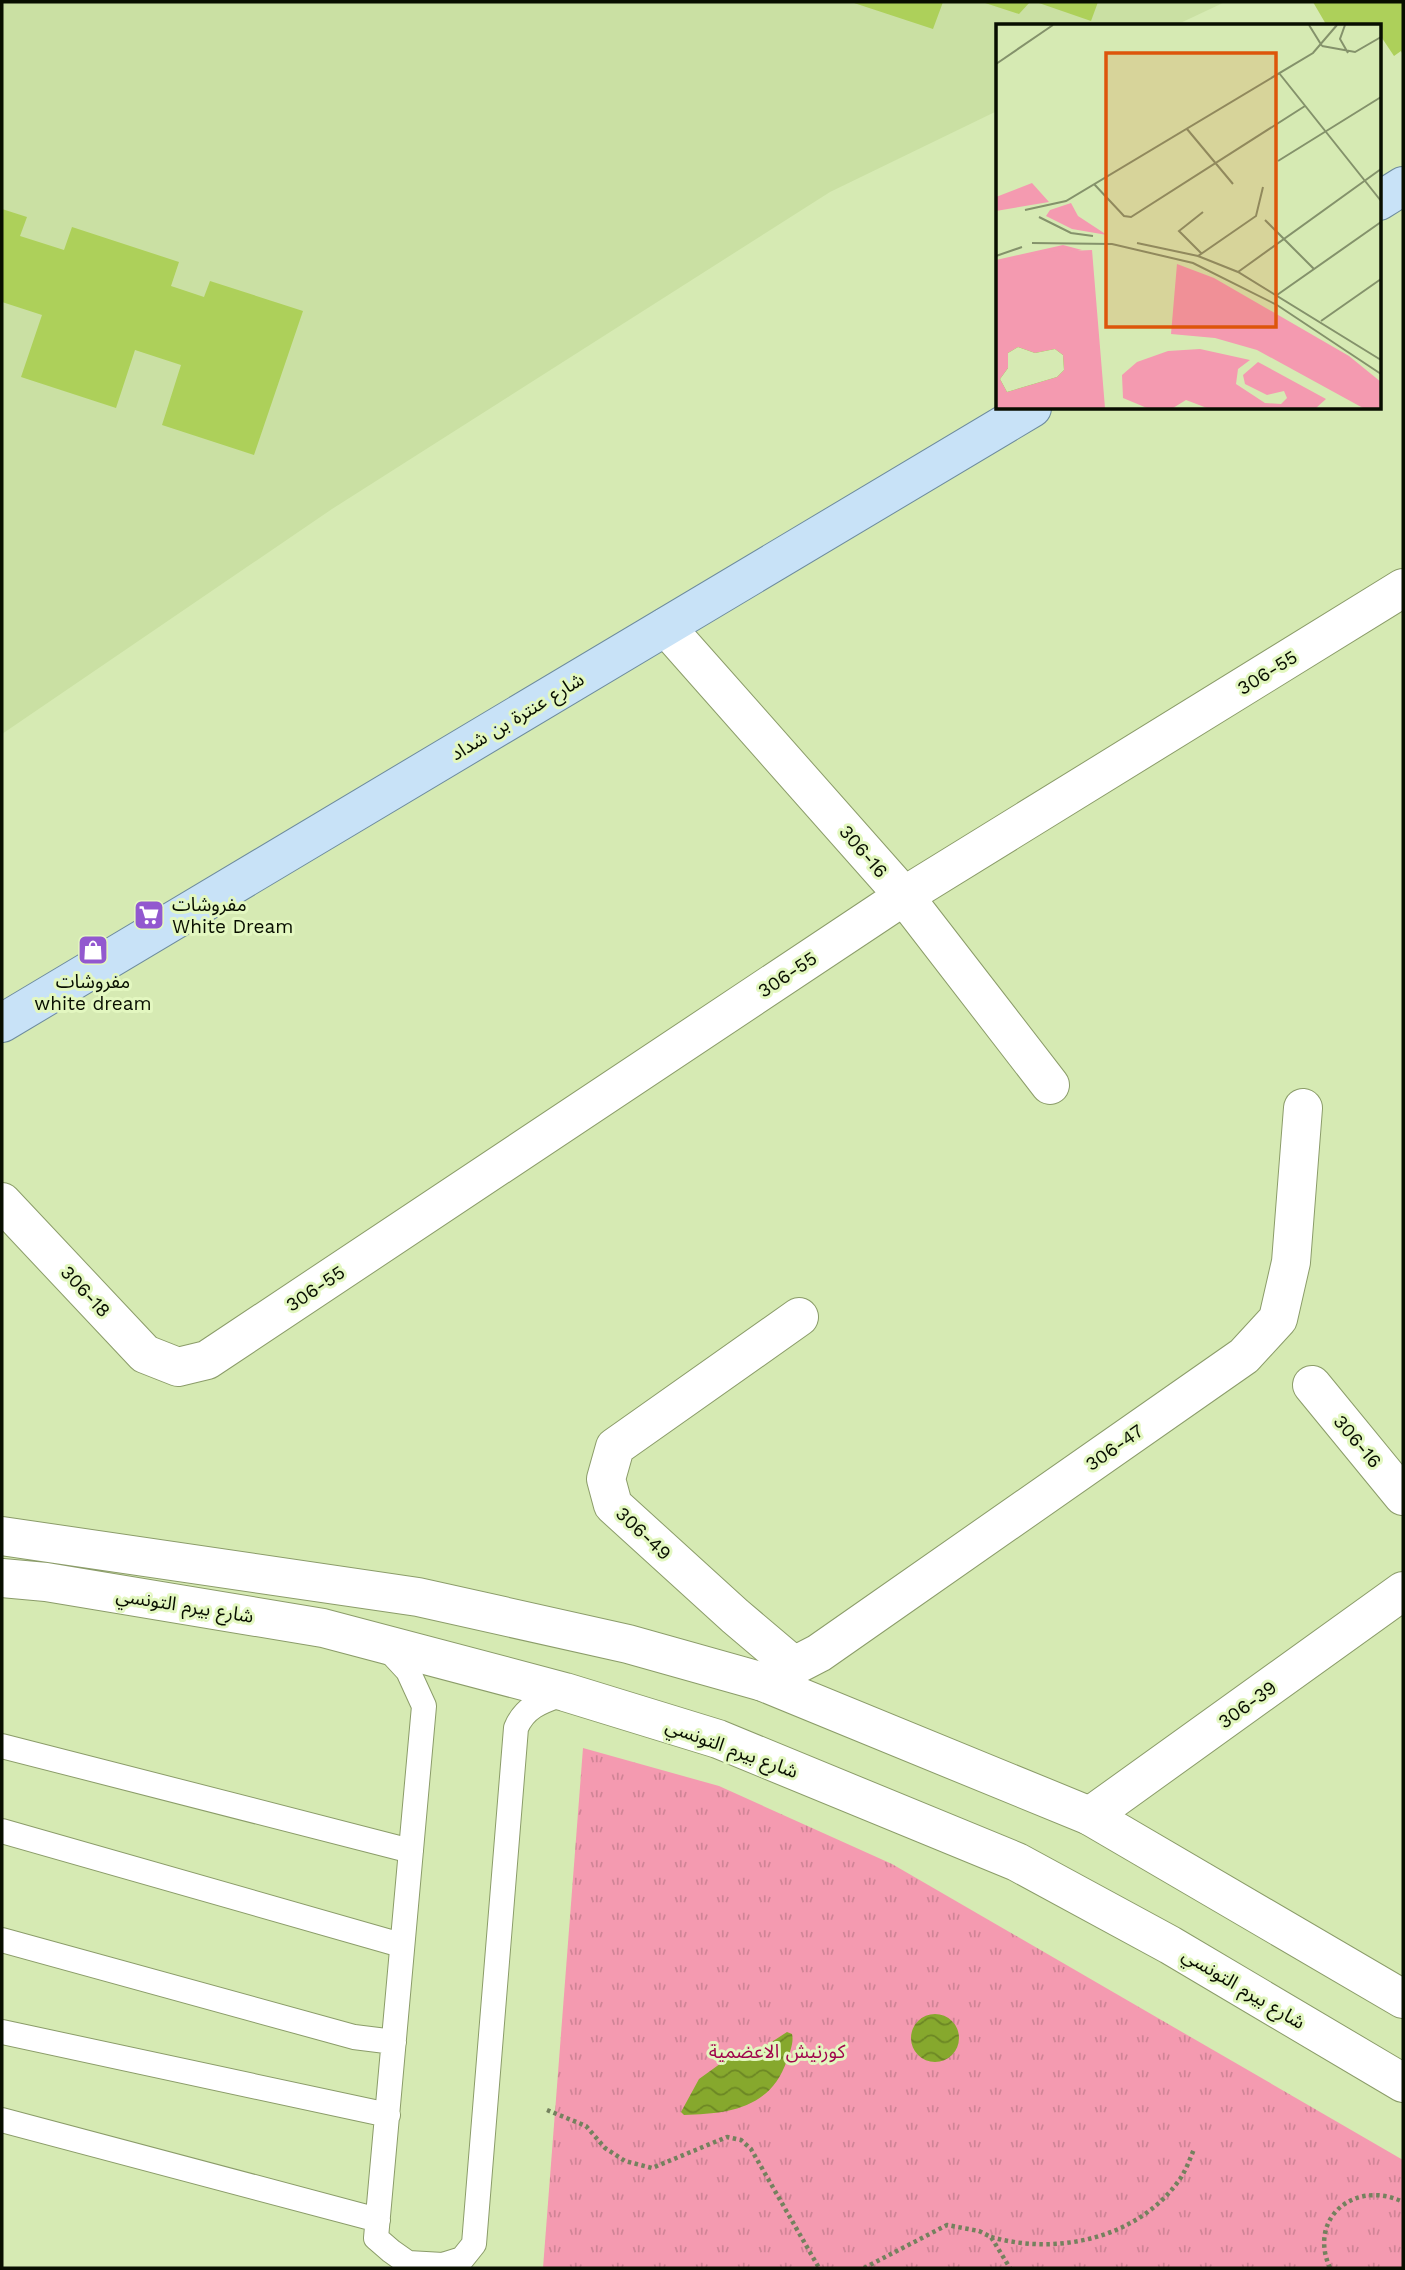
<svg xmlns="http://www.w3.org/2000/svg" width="1405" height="2270" viewBox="0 0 1405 2270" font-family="'Work Sans','Noto Sans Arabic',sans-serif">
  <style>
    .built { fill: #cae0a3 }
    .park { fill: url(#park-tufts) }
    .water { fill: url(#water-waves) }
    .building { fill: #add05a }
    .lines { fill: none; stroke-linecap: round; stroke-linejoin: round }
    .service-casing { stroke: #8b9c69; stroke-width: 26 }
    .minor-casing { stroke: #8b9c69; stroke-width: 40 }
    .tertiary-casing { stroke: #8b9c69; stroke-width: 40 }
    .primary-casing { stroke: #6d8b9d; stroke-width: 40 }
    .path { stroke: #74815e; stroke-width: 4.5; stroke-dasharray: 3.5 3.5; stroke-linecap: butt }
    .service { stroke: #fff; stroke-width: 24 }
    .minor { stroke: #fff; stroke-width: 38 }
    .tertiary { stroke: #fff; stroke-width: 38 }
    .primary { stroke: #c8e2f7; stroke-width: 38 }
    .labels { text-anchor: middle; stroke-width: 6; stroke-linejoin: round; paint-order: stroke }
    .street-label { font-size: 19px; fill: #080e00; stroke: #e3f7c0 }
    .poi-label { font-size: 19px; fill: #080e00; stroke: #e3f7c0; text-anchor: start }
    .park-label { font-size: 19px; fill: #a0054c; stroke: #e3f7c0 }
    .inset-road { fill: none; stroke: #84926b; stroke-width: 2 }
    .view { fill: #dd550b; fill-opacity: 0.15; stroke: #dd550b; stroke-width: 3.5 }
    .inset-edge { fill: none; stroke: #080e00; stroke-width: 3.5 }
  </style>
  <defs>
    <pattern id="park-tufts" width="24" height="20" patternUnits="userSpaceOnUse" patternTransform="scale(1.75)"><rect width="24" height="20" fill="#f49ab0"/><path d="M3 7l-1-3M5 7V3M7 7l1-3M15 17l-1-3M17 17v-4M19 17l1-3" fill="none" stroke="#d08496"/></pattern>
    <pattern id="water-waves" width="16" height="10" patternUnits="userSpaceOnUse" patternTransform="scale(1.75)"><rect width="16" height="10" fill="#86a82d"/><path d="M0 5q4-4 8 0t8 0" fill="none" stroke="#6c8724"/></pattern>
  </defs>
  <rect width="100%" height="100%" fill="#d6eab3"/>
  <!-- built -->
  <path class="built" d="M2 2H1225L1174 26H997V111L830 192 332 509 2 734Z"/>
  <!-- park -->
  <path class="park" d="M583 1748 719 1786 892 1864 1403 2160V2268H543Z"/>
  <!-- water -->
  <path class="water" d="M911 2038a24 24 0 1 1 48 0a24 24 0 1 1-48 0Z
    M787 2032 792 2034C794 2042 790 2052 787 2060 771 2109 727 2114 684 2115L681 2112 699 2079 724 2061 767 2045Z"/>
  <!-- building -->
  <path class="building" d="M851 2H943L933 29Z
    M982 2H1030L1019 14Z
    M1036 2H1098L1091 21Z
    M1313 2H1403V55L1401 51 1394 56 1382 38 1379 40V26H1355L1354 24 1327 26Z
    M2 209 27 217 20 236 64 250 72 227 179 262 171 286 204 297 210 281 303 311 254 455 162 425 181 365 135 350 116 408 21 377 42 315 2 302Z"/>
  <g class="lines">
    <!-- service casing -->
    <g class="service-casing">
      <path id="service" d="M384 1645 408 1671 424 1706 376 2238 391 2251 408 2263 443 2265 462 2259 474 2244 516 1728C525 1706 543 1701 565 1693
        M2 1746 411 1851
        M2 1831 401 1945
        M2 1940 354 2037 394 2042
        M2 2032 388 2115
        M2 2120 378 2220"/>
    </g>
    <!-- minor casing -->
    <g class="minor-casing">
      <path id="minor" d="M666 627 904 896 1050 1085
        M2 1202 145 1354 178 1367 207 1360 904 896 1403 588
        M1312 1385 1403 1496
        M794 1666 735 1616 613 1505 606 1479 615 1447 799 1317
        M763 1682 819 1653 1244 1356 1278 1319 1291 1262 1303 1108
        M1090 1816 1403 1591"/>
    </g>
    <!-- tertiary casing -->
    <g class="tertiary-casing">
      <path id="tertiary" d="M2 1536 418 1597 628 1644 763 1682 1090 1816 1403 1999
        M2 1578 46 1582 323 1628 565 1692 718 1739 1017 1862 1170 1945 1403 2083"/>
    </g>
    <!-- primary casing -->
    <g class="primary-casing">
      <path id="primary" d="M1379 201 1403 186
        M2 1023 1032 408"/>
    </g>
    <!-- path -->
    <path class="path" d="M547 2110 586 2126 605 2148 625 2161 652 2168 727 2137 741 2140 751 2149 819 2268
      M991 2237C1058 2256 1139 2238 1180 2179 1186 2170 1190 2159 1194 2149
      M864 2268 947 2225 979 2231 991 2237 1010 2268
      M1330 2268C1307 2217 1356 2179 1403 2202"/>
    <!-- service -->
    <use href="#service" class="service"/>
    <!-- minor -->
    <use href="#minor" class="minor"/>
    <!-- tertiary -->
    <use href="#tertiary" class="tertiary"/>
    <!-- primary -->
    <use href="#primary" class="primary"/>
  </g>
  <!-- icons -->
  <defs>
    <g id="supermarket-square" transform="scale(1.575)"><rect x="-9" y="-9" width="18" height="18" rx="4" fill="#9258cf" stroke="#e3f7c0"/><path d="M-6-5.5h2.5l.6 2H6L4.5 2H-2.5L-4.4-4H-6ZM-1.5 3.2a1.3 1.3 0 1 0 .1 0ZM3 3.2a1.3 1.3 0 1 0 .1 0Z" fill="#fff"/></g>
    <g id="shop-square" transform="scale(1.575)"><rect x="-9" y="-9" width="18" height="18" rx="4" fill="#9258cf" stroke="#e3f7c0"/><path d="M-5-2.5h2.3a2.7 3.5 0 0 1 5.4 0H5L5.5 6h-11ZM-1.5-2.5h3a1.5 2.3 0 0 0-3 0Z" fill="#fff"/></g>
  </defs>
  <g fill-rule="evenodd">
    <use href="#supermarket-square" x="149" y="915"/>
    <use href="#shop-square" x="93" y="950"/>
  </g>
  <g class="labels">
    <!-- street labels -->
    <g class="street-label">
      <text transform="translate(1267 672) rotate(-32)" y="7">306-55</text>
      <text transform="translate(517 716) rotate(-31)" y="7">شارع عنترة بن شداد</text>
      <text transform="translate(864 851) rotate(49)" y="7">306-16</text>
      <text transform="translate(787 974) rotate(-34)" y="7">306-55</text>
      <text transform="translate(315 1288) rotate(-34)" y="7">306-55</text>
      <text transform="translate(86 1291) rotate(47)" y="7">306-18</text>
      <text transform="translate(1358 1441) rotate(50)" y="7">306-16</text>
      <text transform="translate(1114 1447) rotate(-35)" y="7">306-47</text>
      <text transform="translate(644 1533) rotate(43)" y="7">306-49</text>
      <text transform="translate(185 1605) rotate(9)" y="7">شارع بيرم التونسي</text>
      <text transform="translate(1247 1704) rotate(-36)" y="7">306-39</text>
      <text transform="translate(732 1748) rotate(20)" y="7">شارع بيرم التونسي</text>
      <text transform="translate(1244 1988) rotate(31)" y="7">شارع بيرم التونسي</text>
    </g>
    <!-- poi labels -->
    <g class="poi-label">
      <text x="172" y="911">مفروشات<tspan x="172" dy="22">White Dream</tspan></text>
      <text x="93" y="988" text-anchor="middle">مفروشات<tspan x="93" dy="22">white dream</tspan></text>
    </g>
    <!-- park labels -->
    <g class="park-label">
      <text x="777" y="2058">كورنيش الاعضمية</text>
    </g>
  </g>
  <!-- overview -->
  <g transform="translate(996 24)">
    <rect width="385" height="385" fill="#d6eab3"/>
    <path d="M36 159 53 178 0 187V173ZM75 179 82 192 111 211 76 205 50 192 54 186ZM67 221 86 226 0 244V236ZM204 325 254 336 242 345 240 360 269 379 285 380 291 374 288 367 271 371 249 360 247 351 262 338 330 375 320 384H211L190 376 177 384H151L127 374 126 351 141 338 172 327Z" fill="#f49ab0"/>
    <path d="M96 226 109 384H0V240L51 228ZM181 240 218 254 353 332 385 358V384H367L261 326 219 314 175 310Z" fill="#f49ab0"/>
    <path d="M22 323 39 329 59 325 67 331 68 346 61 353 11 368 4 355 12 344V329Z" fill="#86a82d"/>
    <path d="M22 323 39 329 59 325 67 331 68 346 61 353 11 368 4 355 12 344V329Z" fill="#d6eab3"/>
    <path class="inset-road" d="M313 1 326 22M349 1 344 15 352 29M326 22 359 28 385 13M0 40 57 1M283 49 385 177M191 105 237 160M282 137 385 73M98 160 128 192 135 193 309 82M29 186 70 177 317 29 341 1M43 193 75 209 97 212M269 196 318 245M36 219 116 220 197 239 281 281 385 350M141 219 202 232 242 248 385 336M206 230 183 207 207 188M0 232 26 223M202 232 260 192 267 163M242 248 385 145M281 271 385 198M325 297 385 255"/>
    <path class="view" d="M110 29H280V303H110Z"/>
    <rect width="385" height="385" class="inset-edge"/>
  </g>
  <!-- border -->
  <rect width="1405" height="2270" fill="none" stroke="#080e00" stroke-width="7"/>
</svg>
